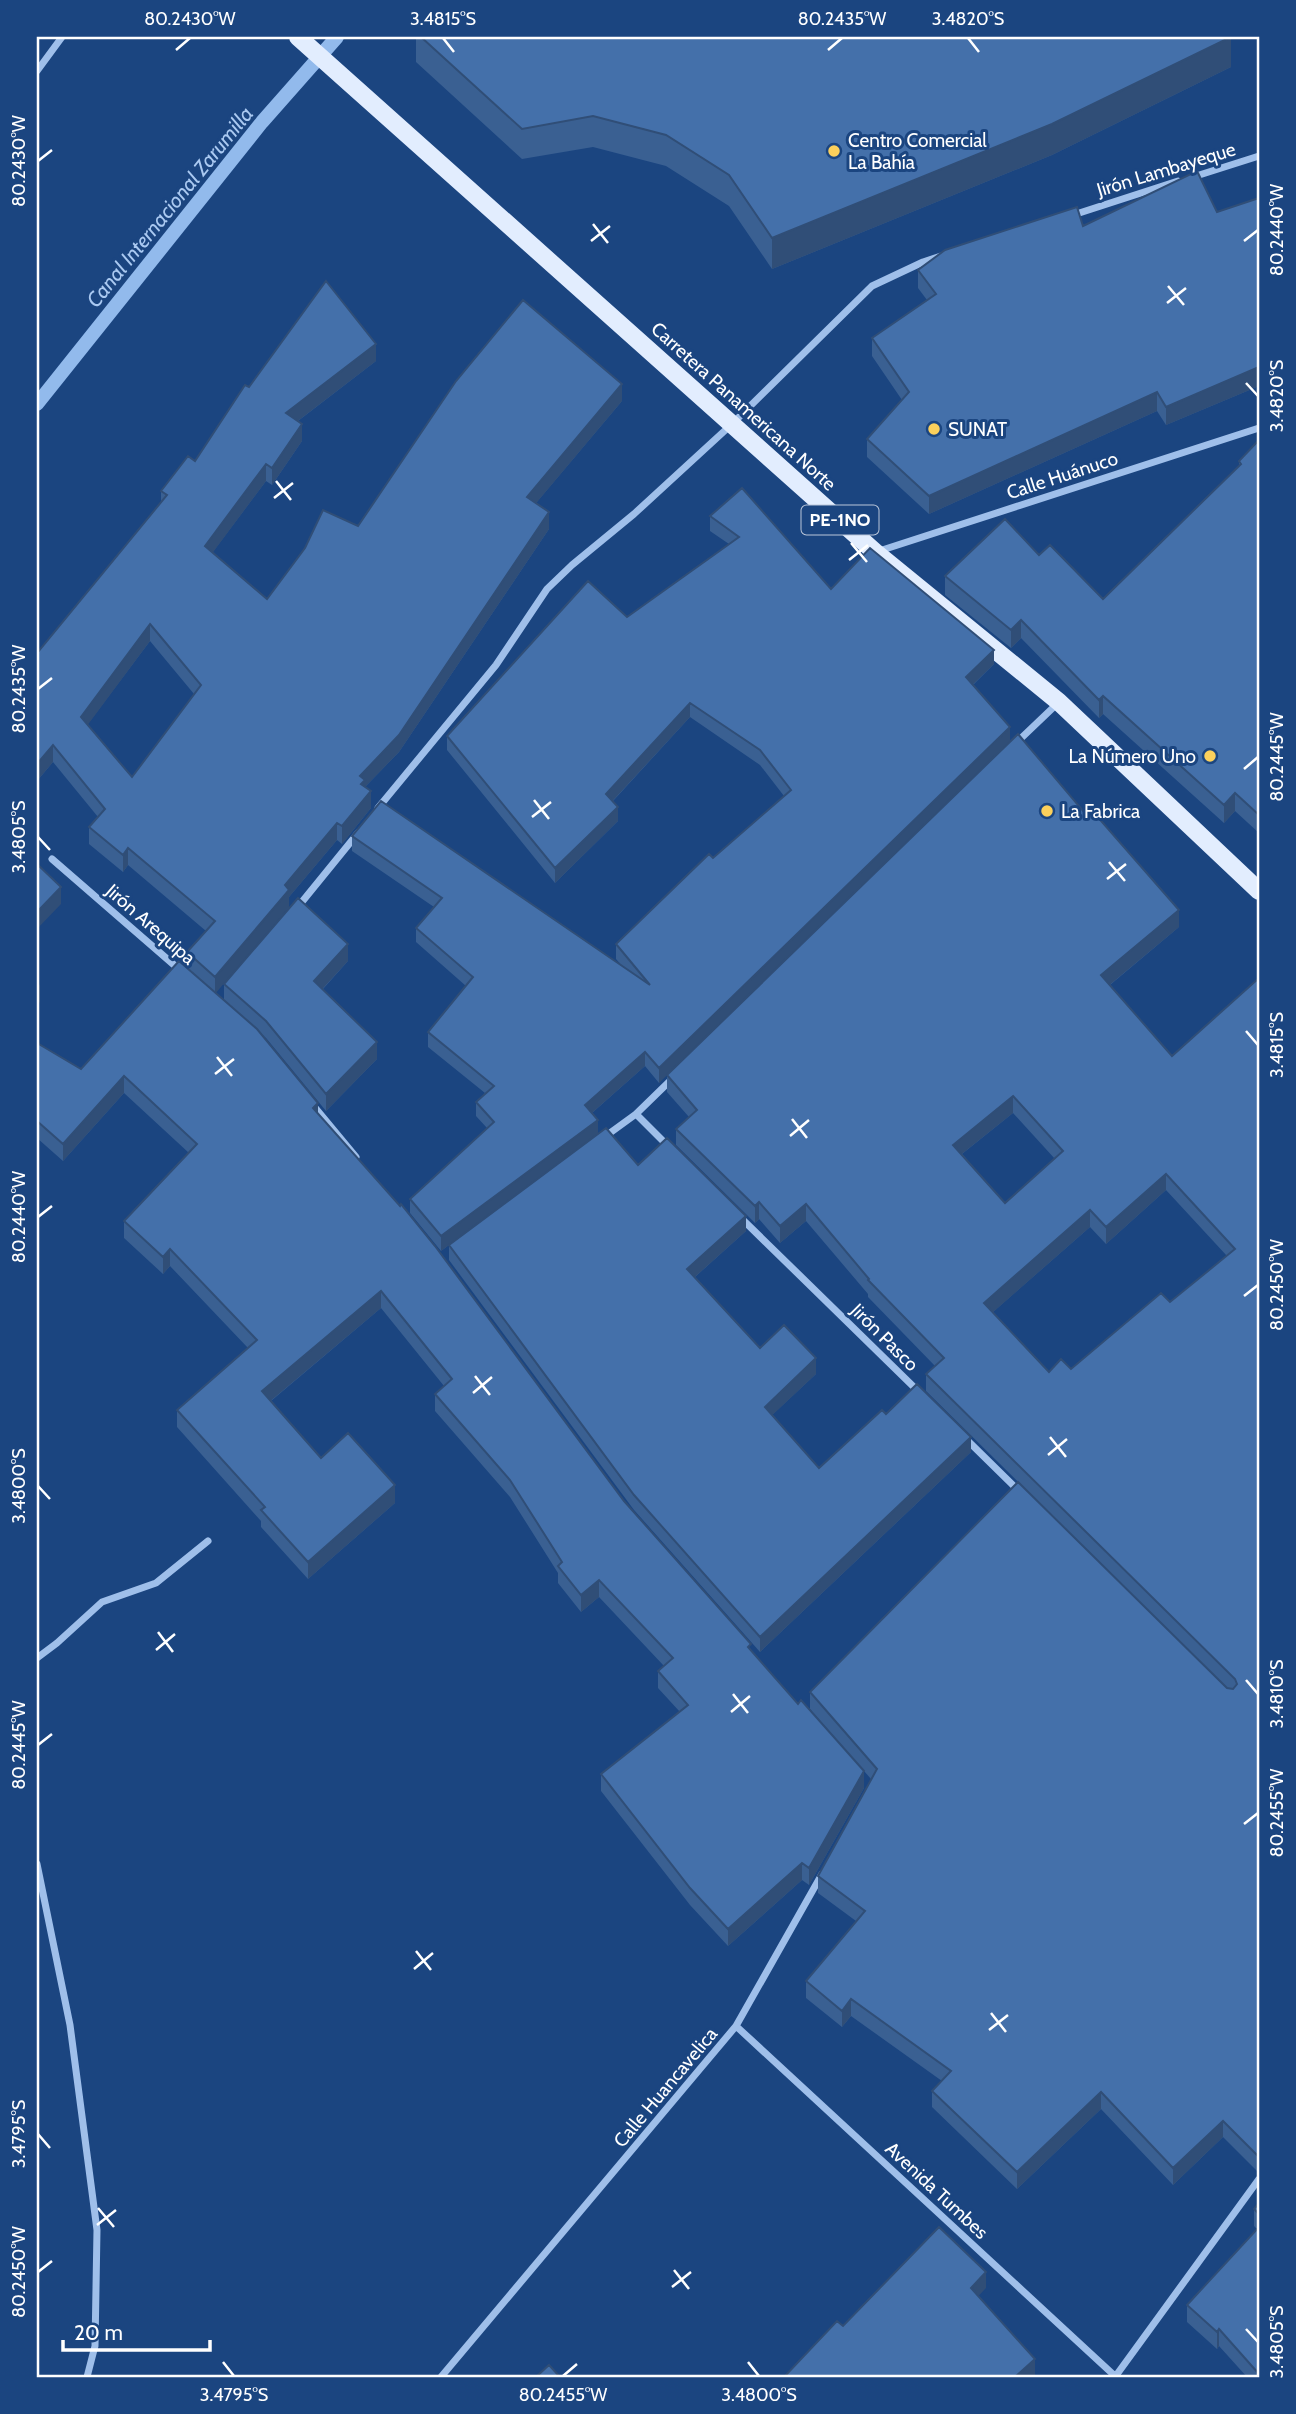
<svg xmlns="http://www.w3.org/2000/svg" width="1296" height="2414" viewBox="0 0 1296 2414" font-family="Cabin,sans-serif">
  <style>
    .lines { fill: none; stroke-linecap: round; stroke-linejoin: round }
    .stream { stroke: #92baec; stroke-width: 14 }
    .street { stroke: #9fbfea; stroke-width: 7 }
    .primary { stroke: #e2edfe; stroke-width: 18 }
    .wall { fill: #3a6092; fill-rule: evenodd }
    .shaded-wall { fill: #304e77 }
    .building { fill: #4470aa; stroke: #304e77; stroke-width: 2; fill-rule: evenodd }
    .ticks { fill: none; stroke: #fff; stroke-width: 2.5 }
    .poi-dot { fill: #fbd05c; stroke: #1b4580; stroke-width: 2.5 }
    .labels { text-anchor: middle; stroke-width: 6; stroke-linejoin: round; paint-order: stroke }
    .shield { fill: #1b4580; stroke: #bbc7d9; stroke-width: 2 }
    .shield-label { font-size: 18px; font-weight: bold; fill: #fff }
    .poi-label { font-size: 19px; fill: #fff; stroke: #1b4580; text-anchor: start }
    .street-label { font-size: 19px; fill: #fff; stroke: #1b4580 }
    .water-label { font-size: 21px; font-style: italic; fill: #aac9f1; stroke: #1b4580 }
    .neatline { fill: none; stroke: #fff; stroke-width: 2.5 }
    .ticks-label { font-size: 18px; text-anchor: middle; fill: #fff }
  </style>
  <rect width="100%" height="100%" fill="#1b4580"/>
  <g class="lines">
    <!-- stream -->
    <path class="stream" d="M37 404 262 122 337 37"/>
    <!-- street -->
    <path class="street" d="M37 71 62 37
      M1193 177 1259 156
      M1070 216 1178 181
      M876 552 1259 428
      M1015 744 1059 702
      M378 808 496 665 547 589 572 565 634 514 732 424 872 286 923 262 941 256
      M52 859 181 971
      M297 908 358 833
      M312 1104 356 1157
      M636 1114 670 1148
      M603 1138 636 1114 674 1077
      M741 1218 920 1393
      M966 1439 1020 1492
      M37 1658 57 1643 102 1602 156 1583 208 1541
      M37 1864 70 2025 97 2230 95 2346 87 2377
      M736 2026 1116 2377
      M441 2377 736 2026 822 1874
      M1115 2377 1259 2179"/>
    <!-- primary -->
    <path class="primary" d="M298 37 875 552 1059 702 1259 891"/>
  </g>
  <!-- wall -->
  <path class="wall" d="M416 37H1231V67L1052 155 772 269 729 206 666 166 593 147 522 159 416 62Z
    M1259 198V386L1166 425 1157 411 929 514 867 457V439L902 400 872 356V338L927 300 918 288V270L1083 226 1217 212Z
    M376 361 298 421 302 441 272 485 266 481 212 553 267 599 358 526 622 401 536 503 549 529 399 752 365 787 371 808 342 844 337 840 289 897V907L215 993 224 1001V984L348 961 323 989 377 1059 326 1111 266 1038 259 1032 318 1114 624 1501 751 1650 864 1788 809 1885 802 1880 728 1946 690 1905 601 1791V1774L680 1712 658 1688V1671L664 1666 599 1597 581 1612 558 1583V1573L510 1497 435 1411V1394L444 1386 381 1308 271 1401 321 1458 395 1503 308 1579 261 1527V1521L177 1427V1410L248 1348 170 1266 163 1274 124 1238V1221L189 1153 124 1093 63 1161 37 1138V1043L81 1069 187 968V952L206 931 128 865 123 872 89 844V827L98 817 53 762 37 781V653L161 502V491L195 461 249 387ZM150 641 194 694 132 777 87 725Z
    M1259 440V833L1235 811 1224 823 1103 714 1099 718 1021 638 1011 648 945 595V576L1039 555 1103 599 1239 466V461Z
    M710 516 831 589 994 664 973 685 659 1083 645 1066 592 1113 598 1134 638 1165 746 1231 695 1277 760 1348 816 1374 772 1415 819 1468 886 1414 971 1452 760 1652 634 1510 449 1260V1245L441 1251 410 1213V1199L487 1128 476 1116V1102L485 1093 428 1047V1032L466 986 416 942V928L434 907 352 851V836L623 967 616 959V944L784 796 760 765 690 717 613 801 618 821 555 883 447 750V736L627 617 729 544 710 531Z
    M1179 927 1110 985 1172 1056 1259 978V2173L1223 2137 1173 2185 1101 2109 1017 2189 932 2107V2091L942 2081 851 2016 842 2027 806 1998V1981L856 1921 818 1893V1876L871 1779 810 1709V1692L1227 1688 926 1391V1374L935 1366 868 1297V1294L806 1221 780 1243 759 1219 755 1223 676 1145V1129L689 1117 667 1092V1075ZM1013 1113 1055 1159 1005 1203 962 1154ZM1166 1190 1227 1256 1170 1302 1071 1369 1049 1372 993 1312 1090 1227 1106 1244Z
    M1259 2203V2377H1247L1219 2346 1217 2349 1187 2322V2305L1257 2229 1254 2226V2209Z"/>
  <!-- shaded-wall -->
  <path class="shaded-wall" d="M1231 37V67L1052 155 772 269V238Z
    M376 344V361L286 430V413Z
    M1259 367V386L1166 425V407Z
    M622 384V401L527 514V497Z
    M1157 392V411L929 514V496Z
    M302 424V441L272 485V468Z
    M266 464V481L205 563V546Z
    M549 512V529L399 752 365 787V797L360 776Z
    M1021 620V638L1011 648V630Z
    M150 624V641L81 734V717Z
    M994 650V664L966 691V677Z
    M1103 696V714L1099 718V700Z
    M690 703V717L606 808V794Z
    M1010 727V742L659 1083V1068Z
    M53 745V762L37 781V764Z
    M371 791V808L342 844V826Z
    M1235 793V811L1224 823V805Z
    M618 807V821L555 883V868Z
    M337 823V840L289 897V907L215 994V977L285 885Z
    M128 848V865L123 872V855Z
    M61 887V904L37 929V912Z
    M1179 910V927L1101 992V975Z
    M348 944V961L314 998V981Z
    M40 984V1002L37 1005V988Z
    M377 1042V1059L326 1111V1094Z
    M645 1052V1066L585 1119V1105Z
    M124 1076V1093L63 1161V1144Z
    M1013 1096V1113L953 1161V1145Z
    M318 1103V1120L313 1108Z
    M598 1120V1134L441 1251V1236Z
    M1166 1174V1190L1106 1244V1227Z
    M759 1202V1219L755 1223V1206Z
    M806 1204V1221L780 1243V1226Z
    M1090 1210V1227L984 1320V1303Z
    M746 1216V1231L687 1284V1269Z
    M170 1249V1266L163 1274V1257Z
    M381 1291V1308L262 1408V1391Z
    M816 1358V1374L765 1422V1407Z
    M971 1437V1452L760 1652V1637Z
    M395 1485V1503L308 1579V1562Z
    M599 1580V1597L581 1612V1595Z
    M864 1771V1788L809 1885V1868Z
    M802 1863V1880L728 1946V1929Z
    M851 1999V2016L842 2027V2011Z
    M1101 2092V2109L1017 2189V2172Z
    M1223 2121V2137L1173 2185V2168Z
    M986 2272V2288L971 2304V2288Z
    M1219 2329V2346L1217 2349V2332Z
    M1035 2359V2376L1033 2377H1015Z"/>
  <!-- building -->
  <path class="building" d="M421 37H1231L1052 124 772 238 729 175 666 135 593 116 522 129Z
    M1197 171 1217 212 1259 198V367L1166 407 1157 392 929 496 867 439 909 392 872 338 936 294 918 270 945 250 1077 207 1083 226Z
    M326 281 376 344 286 413 302 424 272 468 266 464 205 546 267 599 305 548 323 510 358 526 456 381 523 300 622 384 527 497 549 512 399 735 360 776 365 780 361 784 371 791 342 826 337 823 285 885 289 890 215 977 187 952 215 921 128 848 123 855 89 827 105 809 53 745 37 764V653L167 495 161 491 188 456 195 461 245 385 249 387ZM150 624 201 685 132 777 81 717Z
    M1259 440V815L1235 793 1224 805 1103 696 1099 700 1021 620 1011 630 945 576 1005 519 1039 555 1050 545 1103 599 1241 464 1239 461Z
    M742 488 831 589 870 548 994 650 966 677 1010 727 659 1068 645 1052 585 1105 598 1120 441 1236 410 1199 494 1122 476 1102 494 1086 428 1032 473 977 416 928 442 898 352 836 381 801 650 985 616 944 709 854 713 858 791 790 760 750 690 703 606 794 618 807 555 868 447 736 588 581 627 617 739 537 710 516Z
    M1018 734 1083 811 1089 807 1179 910 1101 975 1172 1056 1259 978V2157L1223 2121 1173 2168 1101 2092 1017 2172 932 2091 951 2071 851 1999 842 2011 806 1981 865 1911 818 1876 877 1769 810 1692 1018 1482 1227 1688 1233 1689 1237 1684 1235 1679 926 1374 944 1358 868 1280 869 1279 806 1204 780 1226 759 1202 755 1206 676 1129 697 1110 667 1075ZM1013 1096 1063 1151 1005 1203 953 1145ZM1166 1174 1235 1249 1170 1302 1161 1293 1071 1369 1061 1359 1049 1372 984 1303 1090 1210 1106 1227Z
    M37 864 61 887 37 912Z
    M298 898 348 944 314 981 377 1042 326 1094 266 1021 224 984Z
    M179 961 257 1029 318 1103 313 1108 400 1206 401 1204 435 1246 624 1501 751 1644 748 1647 798 1704 801 1700 864 1771 809 1868 802 1863 728 1929 690 1888 601 1774 688 1705 658 1671 673 1658 599 1580 581 1595 558 1566 562 1562 510 1480 435 1394 452 1379 381 1291 262 1391 321 1458 348 1433 395 1485 308 1562 261 1510 265 1507 177 1410 257 1340 170 1249 163 1257 124 1221 197 1144 124 1076 63 1144 37 1121V1043L81 1069Z
    M606 1128 638 1165 667 1138 746 1216 687 1269 760 1348 784 1325 816 1358 765 1407 819 1468 882 1410 886 1414 917 1384 971 1437 760 1637 634 1495 449 1245Z
    M1259 2203V2214L1254 2209Z
    M939 2227 986 2272 971 2288 1035 2359 1015 2377H784L837 2321 843 2326Z
    M1259 2227V2374L1219 2329 1217 2332 1187 2305Z
    M549 2365 560 2377H536Z"/>
  <!-- ticks -->
  <path class="ticks" d="M443 38 454 52M968 38 979 52M176 50 190 38M828 50 842 38M38 161 52 150M593 224 608 243M591 241 610 226M1244 241 1258 230M1168 286 1184 305M1167 303 1186 288M1246 383 1258 396M276 481 291 500M274 498 293 483M851 543 867 562M849 560 868 545M38 689 52 678M1244 769 1258 757M534 800 549 819M532 817 551 802M38 837 50 850M1109 862 1125 881M1107 879 1126 864M1246 1031 1258 1045M217 1057 232 1076M215 1074 234 1059M792 1119 807 1138M790 1136 809 1120M38 1217 52 1206M1244 1296 1258 1285M475 1376 490 1395M473 1393 492 1377M1050 1437 1066 1457M1048 1455 1067 1439M38 1486 50 1499M158 1632 173 1652M156 1650 175 1634M1246 1680 1258 1694M733 1694 748 1713M731 1712 750 1696M38 1745 52 1734M1244 1824 1258 1813M416 1951 431 1970M414 1969 433 1953M991 2013 1006 2032M989 2030 1008 2015M38 2134 50 2148M98 2208 114 2227M97 2225 116 2210M674 2270 689 2289M38 2272 52 2261M672 2287 691 2272M1246 2329 1258 2342M223 2362 234 2376M748 2362 759 2376M563 2376 577 2364"/>
  <!-- markers -->
  <g class="poi-dot">
    <circle cx="834" cy="151" r="7"/>
    <circle cx="934" cy="429" r="7"/>
    <circle cx="1210" cy="756" r="7"/>
    <circle cx="1047" cy="811" r="7"/>
  </g>
  <g class="labels">
    <!-- shield labels -->
    <rect class="shield" x="801.5" y="505.5" width="77" height="29" rx="5"/>
    <g class="shield-label">
      <text x="840" y="526">PE-1NO</text>
    </g>
    <!-- poi labels -->
    <g class="poi-label">
      <text x="848" y="147">Centro Comercial<tspan x="848" dy="22">La Bahía</tspan></text>
      <text x="948" y="436">SUNAT</text>
      <text x="1196" y="763" text-anchor="end">La Número Uno</text>
      <text x="1061" y="818">La Fabrica</text>
    </g>
    <!-- street labels -->
    <g class="street-label">
      <text transform="translate(1166 169) rotate(-17)" y="7">Jirón Lambayeque</text>
      <text transform="translate(744 406) rotate(42)" y="7">Carretera Panamericana Norte</text>
      <text transform="translate(1062 475) rotate(-18)" y="7">Calle Huánuco</text>
      <text transform="translate(151 924) rotate(41)" y="7">Jirón Arequipa</text>
      <text transform="translate(885 1337) rotate(45)" y="7">Jirón Pasco</text>
      <text transform="translate(665 2087) rotate(-50)" y="7">Calle Huancavelica</text>
      <text transform="translate(937 2190) rotate(43)" y="7">Avenida Tumbes</text>
    </g>
    <!-- water labels -->
    <g class="water-label">
      <text transform="translate(170 207) rotate(-51)" y="7">Canal Internacional Zarumilla</text>
    </g>
  </g>
  <!-- border -->
  <rect width="1296" height="2414" fill="none" stroke="#1b4580" stroke-width="77"/>
  <!-- scale -->
  <path d="M63 2340v10h147v-10" fill="none" stroke="#ffffff" stroke-width="3.5"/>
  <text x="74" y="2340" font-size="21" fill="#ffffff" stroke="#1b4580" stroke-width="5" paint-order="stroke">20 m</text>
  <rect x="38" y="38" width="1220" height="2338" class="neatline"/>
  <g class="ticks-label">
    <text x="190" y="25">80.2430°W</text>
    <text x="443" y="25">3.4815°S</text>
    <text x="842" y="25">80.2435°W</text>
    <text x="968" y="25">3.4820°S</text>
    <text transform="translate(19 161) rotate(-90)" y="6">80.2430°W</text>
    <text transform="translate(1277 230) rotate(-90)" y="6">80.2440°W</text>
    <text transform="translate(1277 396) rotate(-90)" y="6">3.4820°S</text>
    <text transform="translate(19 689) rotate(-90)" y="6">80.2435°W</text>
    <text transform="translate(1277 757) rotate(-90)" y="6">80.2445°W</text>
    <text transform="translate(19 837) rotate(-90)" y="6">3.4805°S</text>
    <text transform="translate(1277 1045) rotate(-90)" y="6">3.4815°S</text>
    <text transform="translate(19 1217) rotate(-90)" y="6">80.2440°W</text>
    <text transform="translate(1277 1285) rotate(-90)" y="6">80.2450°W</text>
    <text transform="translate(19 1486) rotate(-90)" y="6">3.4800°S</text>
    <text transform="translate(1277 1694) rotate(-90)" y="6">3.4810°S</text>
    <text transform="translate(19 1745) rotate(-90)" y="6">80.2445°W</text>
    <text transform="translate(1277 1813) rotate(-90)" y="6">80.2455°W</text>
    <text transform="translate(19 2134) rotate(-90)" y="6">3.4795°S</text>
    <text transform="translate(19 2272) rotate(-90)" y="6">80.2450°W</text>
    <text transform="translate(1277 2342) rotate(-90)" y="6">3.4805°S</text>
    <text x="234" y="2401">3.4795°S</text>
    <text x="563" y="2401">80.2455°W</text>
    <text x="759" y="2401">3.4800°S</text>
  </g>
</svg>
